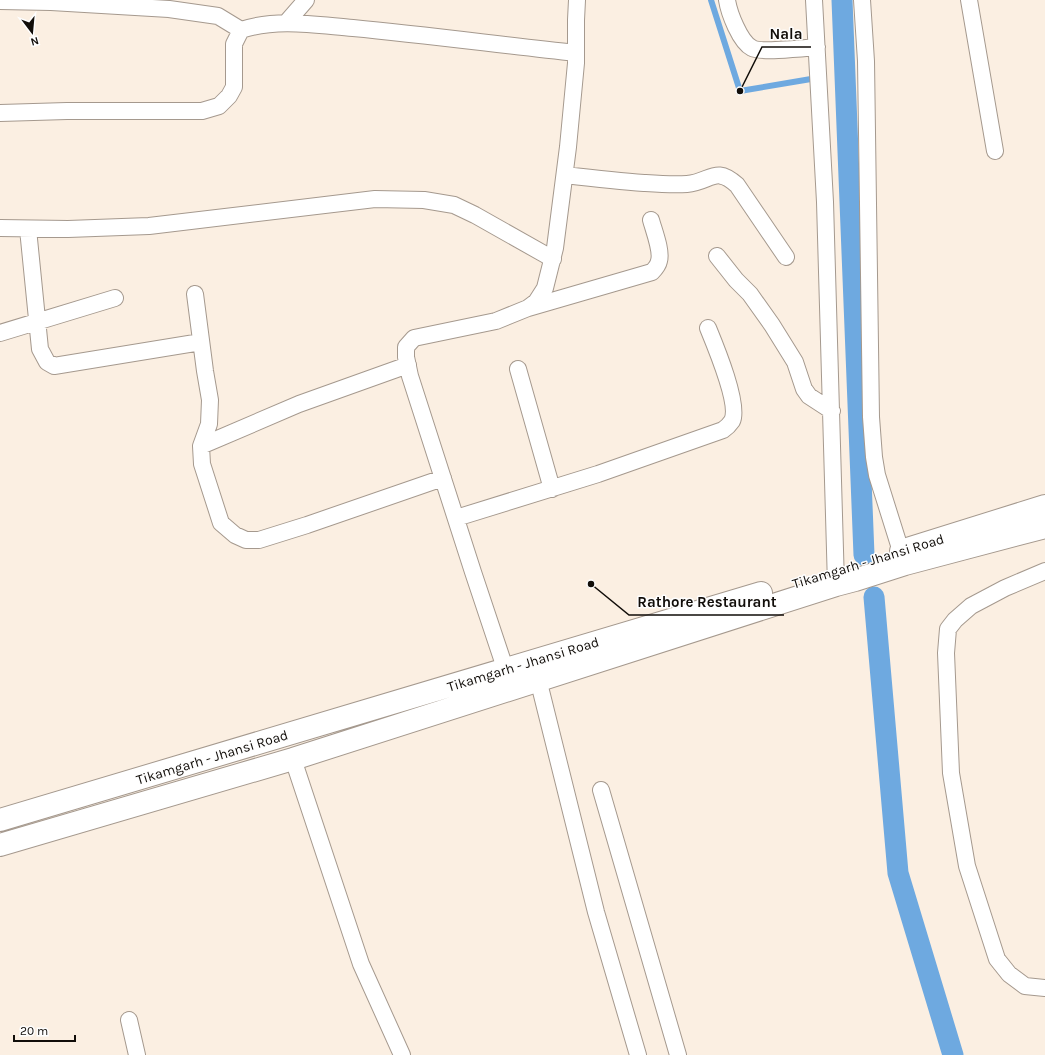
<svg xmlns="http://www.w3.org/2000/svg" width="1045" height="1055" viewBox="0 0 1045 1055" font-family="Karla,sans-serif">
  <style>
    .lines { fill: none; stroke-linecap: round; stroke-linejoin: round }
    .stream { stroke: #6ea9e0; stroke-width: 6 }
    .canal { stroke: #6ea9e0; stroke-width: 21 }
    .street-casing { stroke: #a5998e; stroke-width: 18 }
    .secondary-casing { stroke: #a5998e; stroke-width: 24 }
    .street { stroke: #fff; stroke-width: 16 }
    .secondary { stroke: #fff; stroke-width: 22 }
    .labels { text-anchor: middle; stroke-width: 3; stroke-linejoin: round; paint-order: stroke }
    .street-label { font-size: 14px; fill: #110d09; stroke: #fefefe }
    .leader { fill: none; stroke: #110d09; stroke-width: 1.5 }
    .callout-dot { fill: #110d09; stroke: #fefefe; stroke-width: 1.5 }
    .callout-label { font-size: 15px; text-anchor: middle; font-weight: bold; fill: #110d09; stroke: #fefefe; stroke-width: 3; stroke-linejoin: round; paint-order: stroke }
  </style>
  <rect width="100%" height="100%" fill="#fbefe2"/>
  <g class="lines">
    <!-- stream -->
    <path class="stream" d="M711 0 740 91 811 79"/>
    <!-- canal -->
    <path class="canal" d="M842 0 864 555
      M874 597 898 873 953 1055"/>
    <!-- street casing -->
    <g class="street-casing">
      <path id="street" d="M727 0C729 13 740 42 752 48 761 53 805 48 817 47
        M814 0 825 202 836 585
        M862 0 866 61 871 417 874 457 877 475 904 561
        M969 0 995 151
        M0 1 51 2 169 9 218 16 241 30
        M286 23 306 0
        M0 113 67 111H202L219 106 229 96 234 87V44L241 30C277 18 316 25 353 28 427 35 501 45 576 53
        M565 175C591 178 617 181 644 183 659 184 673 185 687 184 711 182 715 165 737 185L786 257
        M0 228 68 229 149 226 375 199 424 200 454 205 475 215 553 259
        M28 229 40 349 47 362 54 366 201 342
        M717 256 736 280 750 294 772 325 795 362 804 389 809 396 832 411
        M195 294 205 371 210 400 209 424 201 446 202 464 221 523 235 535 246 540H259L307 525 443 478
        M528 308 652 272C655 269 658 266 659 261 662 251 654 231 651 220
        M0 333 115 298
        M518 369 552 489
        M201 446 299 404 408 365
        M456 518 598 474 723 430C726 428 730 424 732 421 740 405 715 345 708 328
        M1045 571 1005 588 971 606 955 620 948 629 946 653 951 773 967 866 997 959 1009 974 1025 986 1045 988
        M538 679 596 912 638 1055
        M509 680 473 572 410 376 406 357V347L414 338 496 321 528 308 536 302 545 288 555 248 568 147 576 63V20L577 0
        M293 759 361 964 402 1055
        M601 790 678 1055
        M129 1020 137 1055"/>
    </g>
    <!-- secondary casing -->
    <g class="secondary-casing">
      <path id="secondary" d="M901 551 1045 506
        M0 820 761 593
        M0 845 293 759 836 585 855 580 905 564 1045 527"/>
    </g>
    <!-- street -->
    <use href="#street" class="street"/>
    <!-- secondary -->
    <use href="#secondary" class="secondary"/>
  </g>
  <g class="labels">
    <!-- street labels -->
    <g class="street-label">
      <text transform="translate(868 561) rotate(-17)" y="5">Tikamgarh - Jhansi Road</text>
      <text transform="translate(523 664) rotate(-17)" y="5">Tikamgarh - Jhansi Road</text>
      <text transform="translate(212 757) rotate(-17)" y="5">Tikamgarh - Jhansi Road</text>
    </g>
  </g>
  <!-- callouts -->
  <path class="leader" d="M740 91L762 47H811M591 584L629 615H784"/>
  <g class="callout-dot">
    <circle cx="740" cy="91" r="4"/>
    <circle cx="591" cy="584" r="4"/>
  </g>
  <g class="callout-label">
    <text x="786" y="39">Nala</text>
    <text x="707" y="607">Rathore Restaurant</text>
  </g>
  <!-- north arrow -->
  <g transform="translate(32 32) rotate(164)" stroke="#fefefe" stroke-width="3" paint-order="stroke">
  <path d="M0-3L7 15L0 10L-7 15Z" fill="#110d09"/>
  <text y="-6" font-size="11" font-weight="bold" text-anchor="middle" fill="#110d09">N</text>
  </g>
  <!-- scale -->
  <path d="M14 1035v6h61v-6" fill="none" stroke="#110d09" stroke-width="2"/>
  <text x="20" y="1035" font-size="12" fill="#110d09" stroke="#fefefe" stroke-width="3" paint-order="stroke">20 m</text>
</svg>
